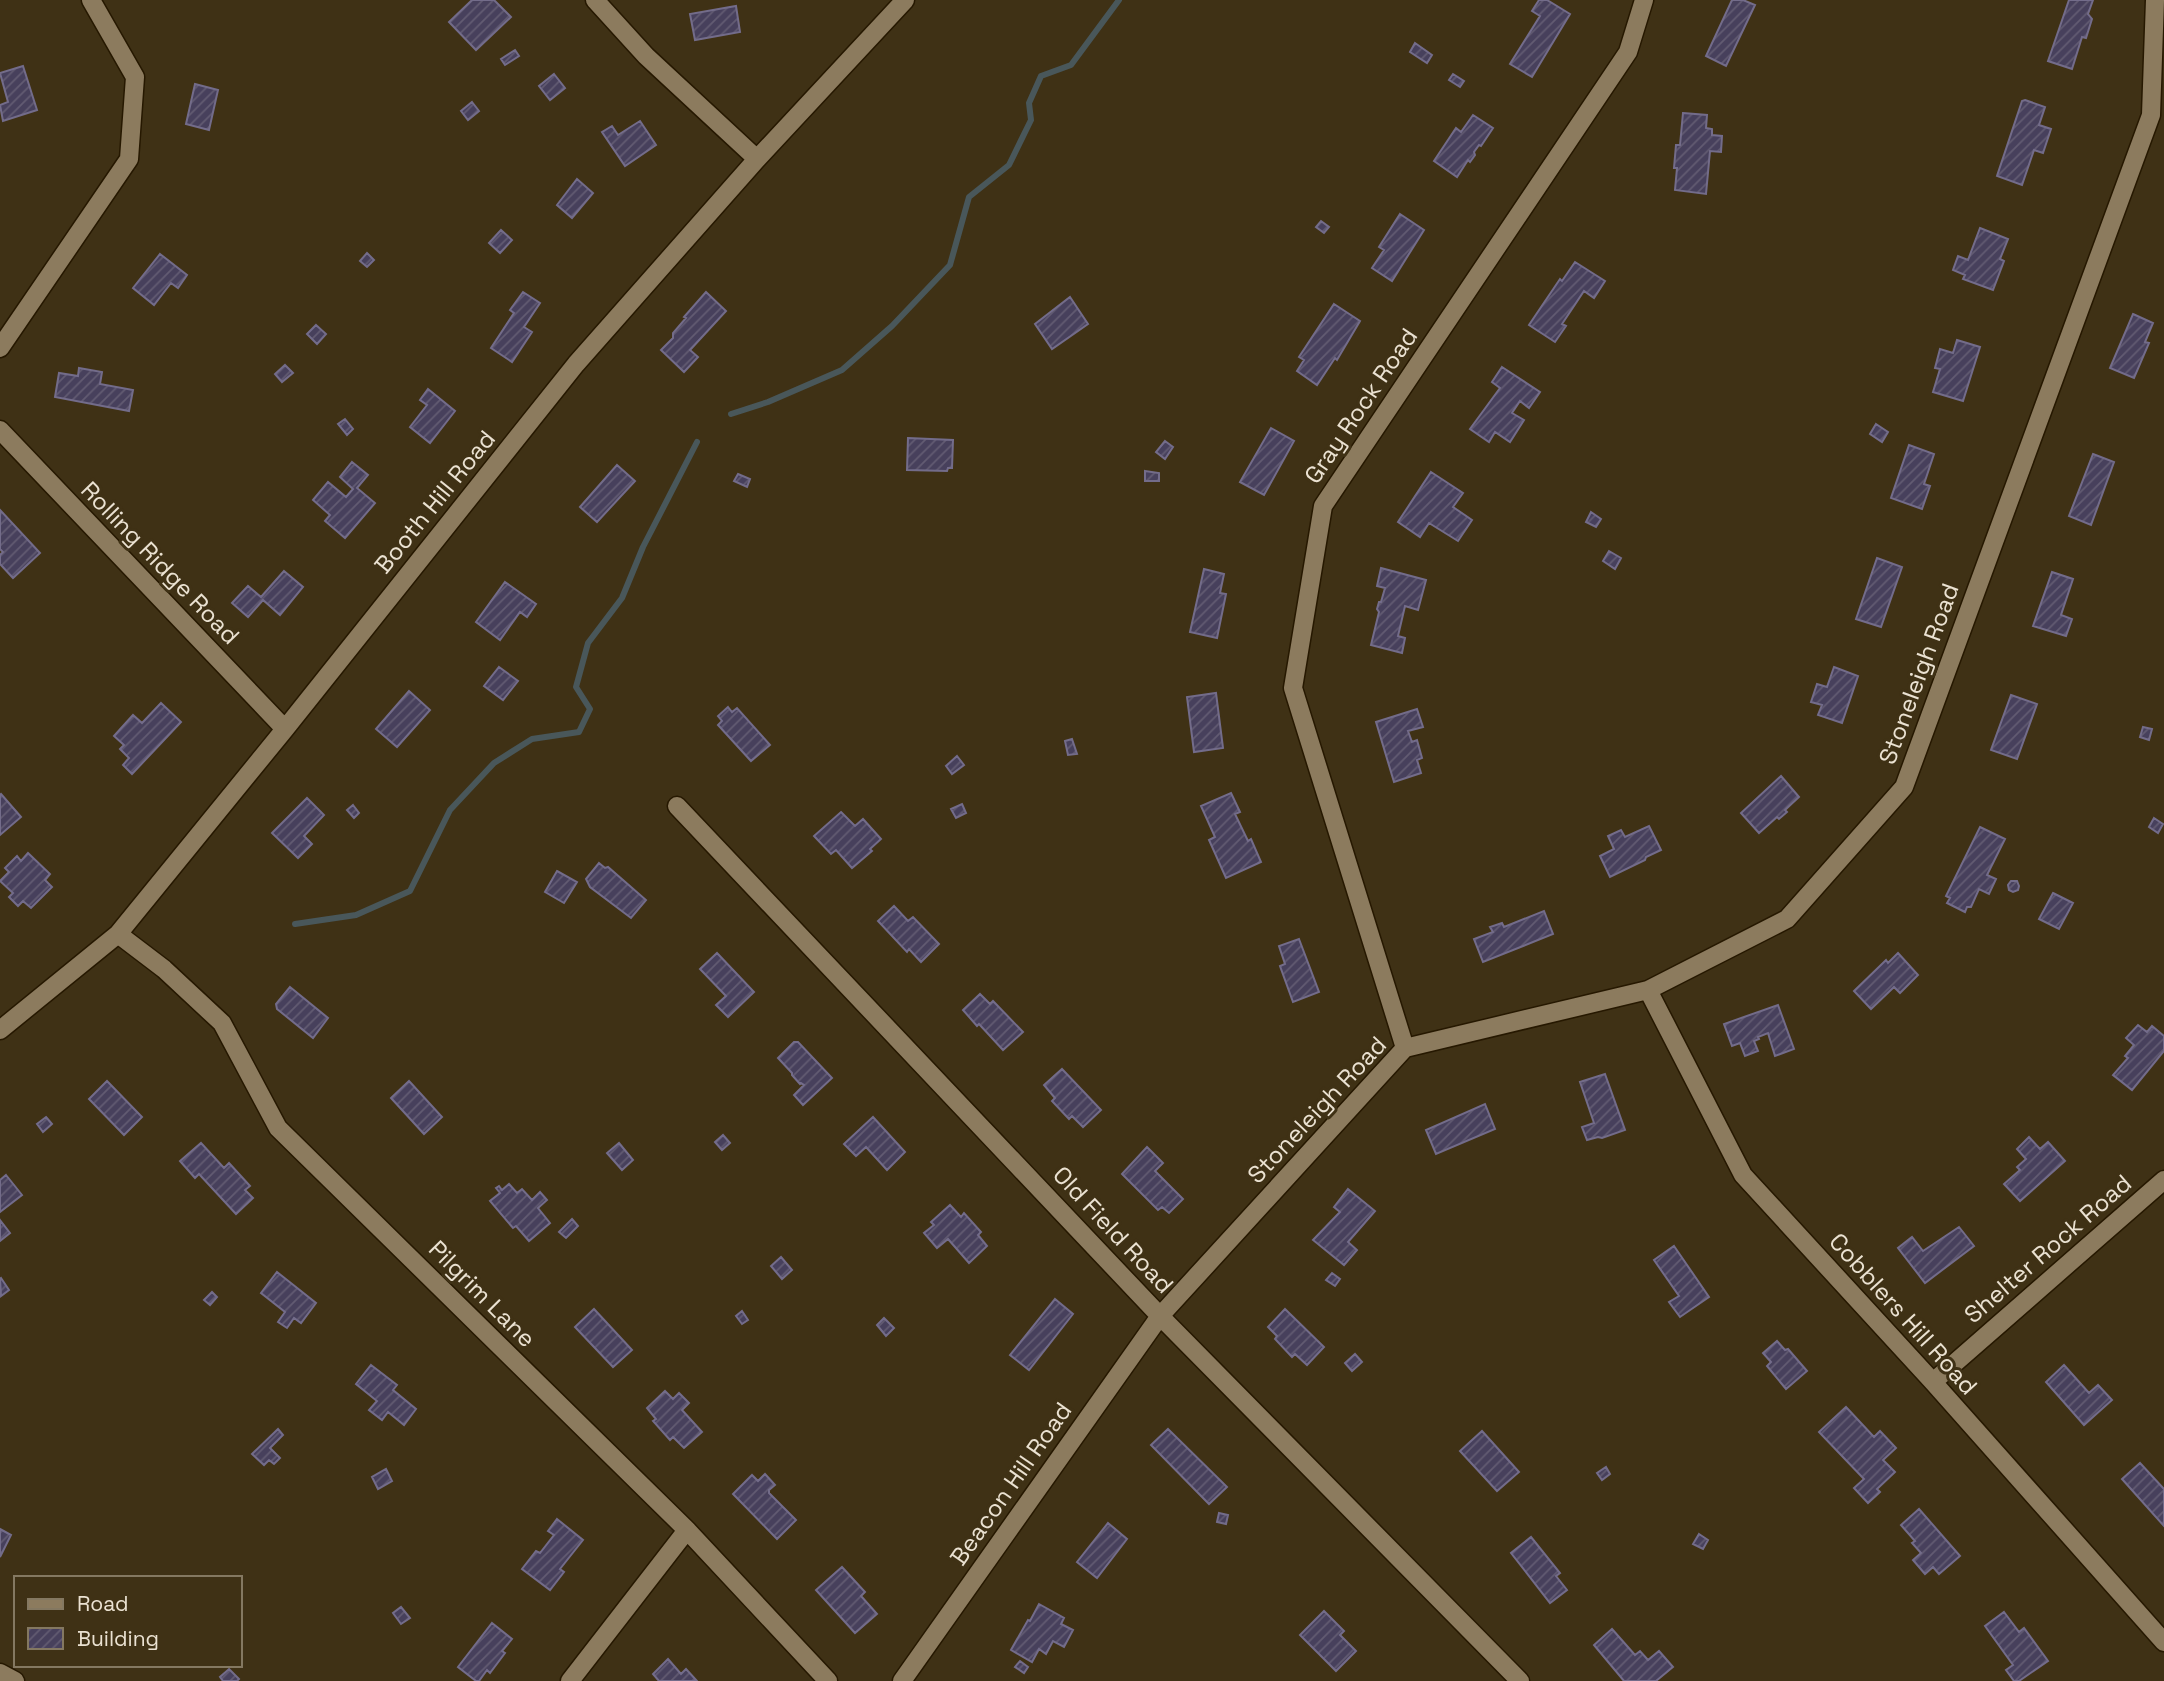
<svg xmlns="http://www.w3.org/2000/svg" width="2164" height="1681" viewBox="0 0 2164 1681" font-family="'Space Grotesk',sans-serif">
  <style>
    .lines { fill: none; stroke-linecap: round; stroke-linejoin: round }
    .stream { stroke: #49575a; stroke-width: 6 }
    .building { fill: url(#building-hatch); stroke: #736c8a; stroke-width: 2 }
    .minor-casing { stroke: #261800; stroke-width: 21 }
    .minor { stroke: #8c7b5e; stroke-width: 18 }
    .labels { text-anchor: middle; stroke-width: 6; stroke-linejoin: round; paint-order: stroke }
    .street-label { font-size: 24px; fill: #ebe2d2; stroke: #3f3115 }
  </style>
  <defs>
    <pattern id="building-hatch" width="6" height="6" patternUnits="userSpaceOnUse" patternTransform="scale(1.75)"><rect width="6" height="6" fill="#47405c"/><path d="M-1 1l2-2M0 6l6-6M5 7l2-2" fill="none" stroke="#625b72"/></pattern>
  </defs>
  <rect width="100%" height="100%" fill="#3f3115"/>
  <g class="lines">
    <!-- stream -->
    <path class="stream" d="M731 414 768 402 842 370 892 326 950 265 969 197 1009 165 1031 120 1029 103 1041 76 1071 65 1119 0
      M295 924 356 915 410 891 450 810 494 763 532 739 579 732 590 709 576 687 588 643 622 598 643 547 697 442"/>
  </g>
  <!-- building -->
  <path class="building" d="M472 0H494L511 17 476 50 449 22Z
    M1539 0H1547L1570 14 1532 77 1510 64 1540 16 1532 11Z
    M1732 0H1743L1755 5 1726 66 1706 56Z
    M2069 0H2093L2088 14 2092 19 2086 38 2082 37 2072 69 2048 61Z
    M736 6 740 32 695 40 690 14Z
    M1415 43 1432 55 1427 63 1410 52Z
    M515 50 519 56 505 65 501 59Z
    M23 66 37 110 3 121 0 105 8 102 0 73Z
    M554 74 565 88 550 100 539 86Z
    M1453 74 1464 81 1460 87 1449 80Z
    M195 84 218 90 209 130 186 124Z
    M2025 100 2045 107 2039 125 2051 129 2043 153 2034 150 2022 185 1997 176 2022 101Z
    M472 102 479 111 468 120 461 111Z
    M1683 113 1707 115 1706 128 1712 129V135L1722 136 1721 152 1710 151 1706 194 1675 190 1677 168H1674L1676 145H1680Z
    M1473 115 1493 128 1481 146 1479 145 1474 152 1475 155 1470 162 1468 160 1457 177 1434 161 1456 128 1461 132Z
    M640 121 656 145 625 166 602 132 612 126 618 135Z
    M577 179 593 193 572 218 557 205Z
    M1400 214 1424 230 1392 281 1372 268 1384 250 1379 247Z
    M1321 221 1329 227 1324 233 1316 227Z
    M1980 228 2008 239 2000 259 2004 261 1993 290 1963 279 1965 275 1953 270 1958 256 1968 260Z
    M501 230 512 240 500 253 489 243Z
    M367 253 374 260 367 267 360 261Z
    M160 254 187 275 178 288 171 283 154 305 133 288Z
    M1575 262 1605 281 1594 298 1584 291 1562 324 1566 326 1555 342 1529 325 1560 279 1562 281Z
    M523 292 540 303 524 327 532 332 512 362 491 348 514 313 510 310Z
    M706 292 726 311 690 350 698 357 684 372 661 350 673 338V333L686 318 684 317Z
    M1070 297 1088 324 1052 349 1035 324Z
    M1334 304 1360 321 1337 360 1335 358 1317 385 1297 371 1304 360 1299 357Z
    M2133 314 2153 323 2145 342 2149 343 2134 378 2110 368Z
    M316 325 326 334 317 344 307 334Z
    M1957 340 1980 347 1963 401 1933 392 1940 369 1935 368 1940 349 1953 353Z
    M285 365 293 373 282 382 275 374Z
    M1502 367 1540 392 1529 408 1520 401 1512 413 1524 420 1510 442 1495 432 1489 442 1470 429 1500 388 1492 382Z
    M79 368 102 372 100 384 133 390 129 411 55 397 59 373 78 376Z
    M428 389 455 411 430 443 410 427 427 405 420 400Z
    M345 419 353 429 347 435 338 424Z
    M1876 424 1888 432 1882 442 1870 434Z
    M1271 428 1294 441 1264 495 1240 482Z
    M908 438 953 440 952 468H948L947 471 907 470Z
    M1165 441 1173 447 1165 459 1156 452Z
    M1909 445 1934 454 1924 484 1930 486 1922 509 1891 498Z
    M2093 454 2114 462 2091 525 2069 516Z
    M352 462 368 475 357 488 375 503 345 538 325 521 330 515 313 500 328 482 346 497 353 489 340 477Z
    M617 465 635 481 597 522 580 507Z
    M1145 471 1159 473V481H1145Z
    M1431 472 1463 493 1453 507 1472 520 1458 541 1429 523 1420 537 1398 522Z
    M738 474 750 479 747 487 734 481Z
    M0 510 40 553 13 578 0 564V555L3 552 0 549Z
    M1591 512 1601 519 1596 527 1586 522Z
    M1609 551 1621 558 1615 569 1603 561Z
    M1877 558 1902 567 1881 627 1856 619Z
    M1381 568 1426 580 1418 610 1405 606 1398 636 1405 638 1402 653 1371 645 1379 612 1377 609 1379 602H1381L1385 588 1377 586Z
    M1204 569 1224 574 1220 593 1226 594 1217 638 1190 632Z
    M284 571 303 587 280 615 263 600 248 617 232 603 248 586 261 597Z
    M2052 572 2073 579 2061 615 2072 619 2066 636 2033 626Z
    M505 582 536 604 527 617 520 612 500 640 476 622Z
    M499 667 518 681 503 700 484 686Z
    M1834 667 1858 676 1842 723 1818 715 1822 705 1811 702 1817 684 1827 687Z
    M409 691 430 710 397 747 376 729Z
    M1216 693 1223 748 1194 752 1187 697Z
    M2011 695 2037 704 2017 759 1991 750Z
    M161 703 181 722 132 774 123 765 129 758 120 749 124 745 114 736 133 715 142 723Z
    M728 707 732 712 737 708 770 745 751 761 718 725 722 721 718 716Z
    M1417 709 1423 727 1408 731 1412 742 1417 740 1422 758 1417 760 1421 773 1394 782 1376 722Z
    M2143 727 2152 729 2149 740 2140 737Z
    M1072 739 1077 754 1068 755 1065 741Z
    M957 756 964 765 952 774 946 766Z
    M1781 776 1799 797 1785 810 1787 812 1779 819 1777 817 1759 833 1741 813Z
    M1231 793 1240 812 1235 814 1248 841 1251 839 1261 862 1226 878 1209 840 1215 837 1201 806Z
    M1 794 21 817 0 835V795Z
    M307 798 324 815 304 836 312 844 298 858 272 833Z
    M962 804 966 813 956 818 951 809Z
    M353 805 359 813 354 818 347 810Z
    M841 812 855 826 863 819 881 839 870 849 872 851 852 868 836 850 831 854 814 836Z
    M2154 818 2163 824 2158 833 2149 827Z
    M1649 826 1661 850 1646 857 1645 860 1610 877 1600 856 1614 849 1608 836 1621 830 1625 837Z
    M1980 827 2005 839 1987 875 1996 879 1989 894 1979 889 1971 907H1967L1965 912 1947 903 1950 898 1946 896Z
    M28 853 50 874 45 880 52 887 31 908 23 901 18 906 9 897 13 893 0 881 9 872 5 868 17 856 21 861Z
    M599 863 605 868 608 867 646 900 631 918 590 887 586 879Z
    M557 871 577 882 564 903 545 892Z
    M2011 881H2017L2019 886 2018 890 2013 892 2009 890 2008 885Z
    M2053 893 2073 903 2059 929 2039 919Z
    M894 906 908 921 913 917 939 944 921 962 909 949 907 952 878 921Z
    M1544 911 1553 934 1483 962 1474 939 1493 932 1490 927 1502 923 1504 927Z
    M1299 939 1319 992 1293 1002 1280 966 1285 964 1279 946Z
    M717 953 754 992 728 1017 716 1005 726 996 700 969Z
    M1898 953 1918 975 1900 993 1894 987 1871 1009 1854 991 1886 960 1888 963Z
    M290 987 328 1018 313 1038 277 1009 276 1004Z
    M980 994 990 1004 993 1001 1023 1032 1003 1050 979 1024 977 1026 963 1010Z
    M1778 1005 1794 1049 1775 1056 1768 1033 1758 1037 1759 1039 1754 1041 1758 1051 1745 1056 1740 1043 1732 1046 1724 1024Z
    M2138 1025 2147 1032 2152 1026 2164 1036V1051L2132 1090 2113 1075 2128 1058 2125 1056 2134 1045 2126 1038Z
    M794 1042H798L832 1078 803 1105 794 1095 804 1085 801 1083 800 1084 792 1075V1073L778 1058Z
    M1062 1069 1101 1110 1083 1127 1072 1116 1069 1119 1052 1101 1055 1098 1044 1085Z
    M1605 1074 1625 1130 1602 1138 1598 1137 1587 1140 1582 1127 1594 1123 1580 1082Z
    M107 1081 142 1117 124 1135 89 1099Z
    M409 1081 442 1117 424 1134 391 1098Z
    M1485 1104 1495 1129 1436 1154 1426 1130Z
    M46 1117 52 1124 43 1132 37 1124Z
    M873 1117 905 1152 887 1170 866 1147 856 1156 844 1144Z
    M723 1135 730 1143 722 1150 715 1142Z
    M2029 1137 2040 1149 2048 1142 2065 1161 2020 1201 2004 1184 2020 1170 2017 1167 2026 1159 2017 1149Z
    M201 1143 224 1168 229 1163 250 1186 245 1190 253 1198 236 1214 199 1174 195 1178 180 1161Z
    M619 1143 633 1160 622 1170 607 1153Z
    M1147 1147 1163 1163 1155 1171 1183 1199 1169 1213 1162 1207 1158 1210 1122 1174Z
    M6 1175 22 1195 0 1212V1180Z
    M509 1184 517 1193 522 1189 532 1200 540 1192 547 1200 538 1208 550 1223 529 1241 516 1226 513 1228 490 1201 500 1193 496 1188 499 1186 502 1190Z
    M1348 1189 1375 1211 1348 1242 1357 1250 1344 1265 1313 1240 1340 1212 1334 1207Z
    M950 1205 961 1217 964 1213 981 1232 978 1235 987 1246 969 1263 948 1239 937 1248 924 1233 934 1225 931 1222Z
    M572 1219 578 1226 566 1238 559 1232Z
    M0 1220 10 1233 0 1241Z
    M1959 1227 1974 1246 1925 1283 1898 1248 1912 1237 1923 1251Z
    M1674 1246 1709 1297 1680 1317 1669 1302 1679 1296 1654 1260Z
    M781 1257 792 1270 782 1279 771 1266Z
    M277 1272 316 1303 301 1323 294 1318 287 1328 278 1322 285 1312 261 1293Z
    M1332 1273 1340 1279 1335 1286 1326 1280Z
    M1 1278 9 1290 1 1296 0 1279Z
    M212 1292 217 1297 210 1305 204 1300Z
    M1055 1299 1073 1314 1029 1370 1010 1355Z
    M594 1309 632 1350 613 1367 575 1327Z
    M1285 1309 1324 1347 1307 1365 1295 1354 1292 1357 1275 1339 1277 1336 1268 1327Z
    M742 1311 748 1320 742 1324 736 1316Z
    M884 1318 894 1328 886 1336 877 1325Z
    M1777 1341 1785 1350 1788 1349 1807 1371 1786 1389 1767 1366 1771 1362 1763 1353Z
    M1355 1354 1362 1362 1352 1371 1345 1363Z
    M371 1365 397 1385 393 1390 416 1409 404 1425 388 1412 382 1420 369 1410 377 1401 356 1384Z
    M2064 1365 2089 1393 2098 1385 2112 1400 2084 1425 2046 1382Z
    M665 1391 673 1399 679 1393 689 1403 682 1410 702 1432 684 1448 673 1437 670 1440 653 1421 656 1419 647 1408Z
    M1846 1407 1874 1437 1880 1431 1896 1448 1883 1460 1895 1472 1877 1489 1880 1492 1868 1503 1854 1488 1864 1479 1819 1432Z
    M278 1429 283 1435 270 1448 280 1458 274 1464 269 1460 264 1465 252 1454Z
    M1168 1429 1227 1487 1209 1504 1151 1445Z
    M1482 1431 1519 1472 1497 1491 1460 1451Z
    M2140 1463 2164 1489V1526L2122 1479Z
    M1606 1467 1610 1474 1602 1480 1597 1473Z
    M386 1469 392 1481 378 1489 372 1477Z
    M765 1474 775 1485 769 1490V1493L796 1520 777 1539 733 1494 752 1475 758 1481Z
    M1919 1509 1960 1556 1939 1574 1933 1567 1925 1574 1913 1560 1921 1553 1912 1543 1915 1541 1901 1525Z
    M1219 1513 1228 1515 1226 1524 1217 1522Z
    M557 1519 583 1540 560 1569 564 1572 550 1590 522 1569 536 1551 540 1553 554 1535 548 1531Z
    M1108 1523 1127 1539 1097 1578 1077 1562Z
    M0 1529 11 1535 0 1557Z
    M1699 1534 1708 1540 1703 1549 1693 1544Z
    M1531 1537 1560 1573 1556 1576 1567 1590 1550 1603 1511 1553Z
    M842 1567 865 1592 861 1596 877 1614 855 1633 816 1590Z
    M1039 1604 1064 1618 1061 1624 1073 1630 1064 1647 1053 1641 1046 1654 1039 1649 1032 1662 1011 1650 1028 1620 1030 1621Z
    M401 1607 410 1618 401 1624 393 1613Z
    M1324 1611 1344 1631 1340 1635 1356 1651 1336 1671 1300 1635Z
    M2004 1612 2019 1632 2024 1628 2048 1661 2019 1681H2014L2006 1670 2013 1665 1985 1626Z
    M492 1623 512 1639 502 1651 505 1653 490 1673 487 1670 479 1681H476L458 1667Z
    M1612 1629 1635 1655 1640 1651 1648 1660 1659 1651 1673 1667 1656 1681H1624L1594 1645Z
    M668 1659 681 1674 686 1669 697 1681H659L653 1674Z
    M1020 1661 1028 1667 1024 1673 1015 1667Z
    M229 1669 239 1679 237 1681H223L220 1677Z"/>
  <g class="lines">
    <!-- minor casing -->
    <g class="minor-casing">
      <path id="minor" d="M595 0 646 56 757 159
        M0 348 129 159 135 77 91 0
        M0 430 285 729
        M677 806 1160 1316 1520 1681
        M118 934 164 969 222 1023 278 1128 687 1530 828 1681
        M1648 990 1743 1175 1933 1382 2164 1642
        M0 1030 118 934 285 729 576 364 757 159 905 0
        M1405 1048 1293 688 1323 506 1628 52 1644 0
        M1933 1382 2164 1180
        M0 1673 15 1681
        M570 1681 687 1530
        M902 1681 1160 1316 1405 1048 1648 990 1787 919 1904 787 2151 115 2155 0"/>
    </g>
    <!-- minor -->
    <use href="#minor" class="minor"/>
  </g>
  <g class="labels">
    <!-- street labels -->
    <g class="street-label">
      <text transform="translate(1361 406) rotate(-56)" y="8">Gray Rock Road</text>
      <text transform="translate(435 502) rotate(-51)" y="8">Booth Hill Road</text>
      <text transform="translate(160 563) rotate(46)" y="8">Rolling Ridge Road</text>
      <text transform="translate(1919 674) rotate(-70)" y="8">Stoneleigh Road</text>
      <text transform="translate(1317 1110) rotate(-47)" y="8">Stoneleigh Road</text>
      <text transform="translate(1113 1230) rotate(47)" y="8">Old Field Road</text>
      <text transform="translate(2048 1249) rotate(-41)" y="8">Shelter Rock Road</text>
      <text transform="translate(482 1294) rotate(45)" y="8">Pilgrim Lane</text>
      <text transform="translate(1903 1314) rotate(48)" y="8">Cobblers Hill Road</text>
      <text transform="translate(1011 1484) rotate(-55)" y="8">Beacon Hill Road</text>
    </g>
  </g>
  <!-- legend -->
  <rect x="14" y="1576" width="228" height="91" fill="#3f3115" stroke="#847861" stroke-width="2"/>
  <rect x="28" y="1599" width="35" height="10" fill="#8c7b5e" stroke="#847861" stroke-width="2"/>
  <text x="77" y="1611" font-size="21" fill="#ebe2d2">Road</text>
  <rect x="28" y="1628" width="35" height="21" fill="url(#building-hatch)" stroke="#847861" stroke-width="2"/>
  <text x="77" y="1646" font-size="21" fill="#ebe2d2">Building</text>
</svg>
